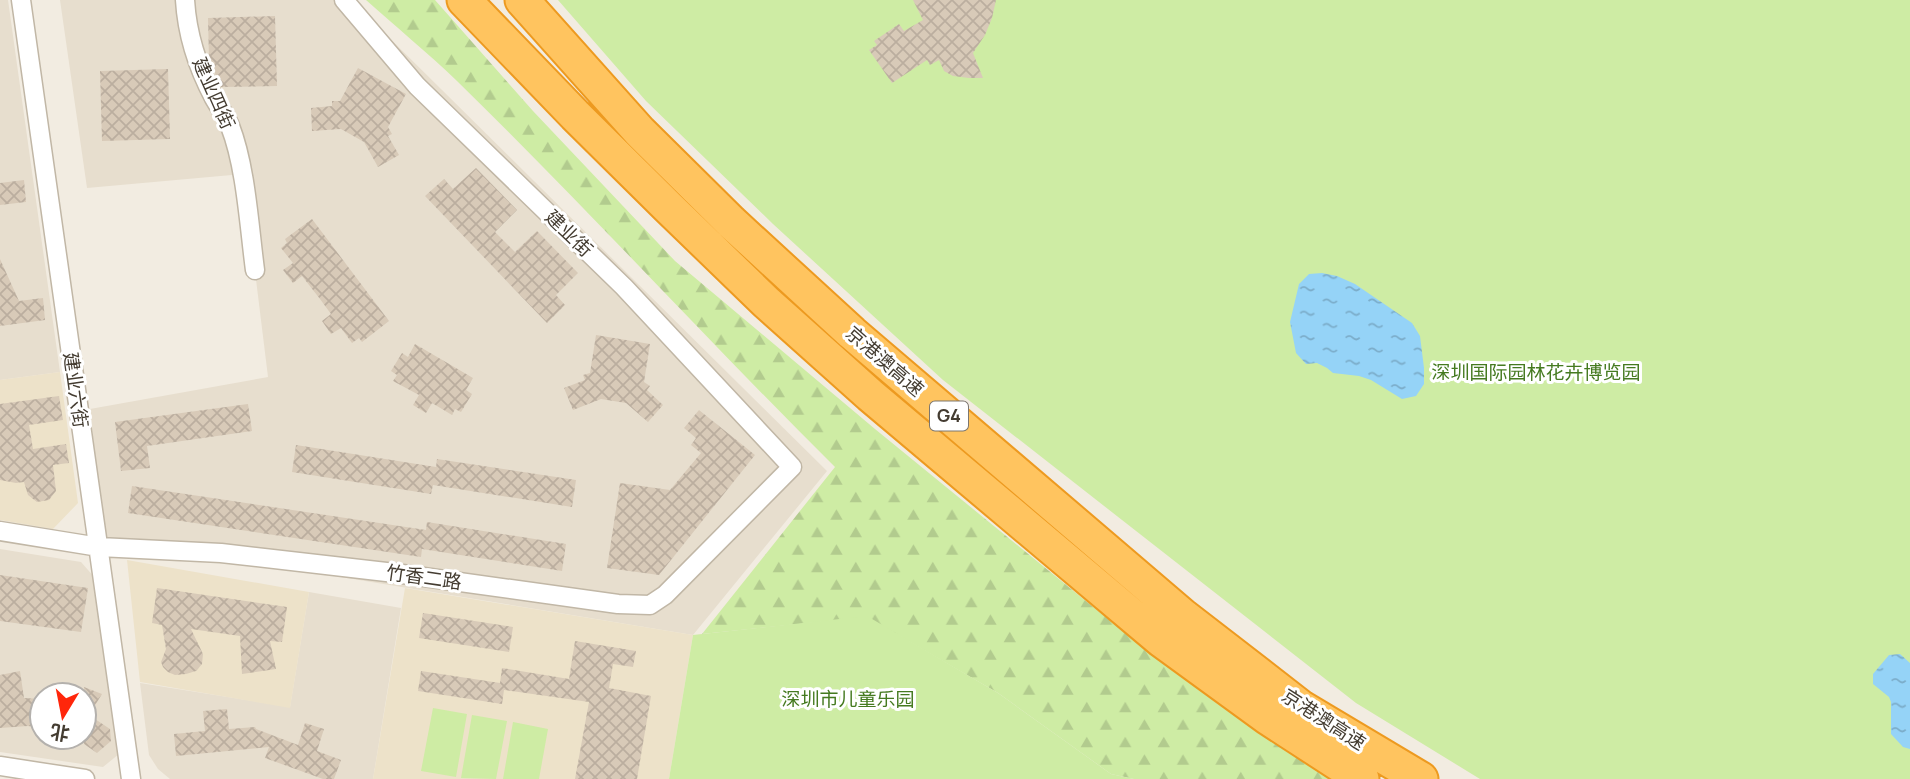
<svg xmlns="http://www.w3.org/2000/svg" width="1910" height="779" viewBox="0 0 1910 779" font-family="Manrope,'Noto Sans SC',sans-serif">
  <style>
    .residential { fill: #e7dece; fill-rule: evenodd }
    .education { fill: #ede2c9 }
    .forest { fill: url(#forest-firs) }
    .park { fill: #ceeca4 }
    .water { fill: url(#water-ripples) }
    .building { fill: url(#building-cross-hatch) }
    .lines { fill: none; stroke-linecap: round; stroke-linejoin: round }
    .street-casing { stroke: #c1b7a6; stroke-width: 21 }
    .highway-casing { stroke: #ed9a20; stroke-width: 37 }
    .street { stroke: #fff; stroke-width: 18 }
    .highway { stroke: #ffc45f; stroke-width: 33 }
    .labels { text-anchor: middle; stroke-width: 6; stroke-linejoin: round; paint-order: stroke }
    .shield { fill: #fff; stroke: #7c766f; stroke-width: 2 }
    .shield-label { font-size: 18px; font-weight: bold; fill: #443c31 }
    .street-label { font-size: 19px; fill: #443c31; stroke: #fff }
    .park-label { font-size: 19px; fill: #457a20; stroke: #fff }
  </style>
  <defs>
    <pattern id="forest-firs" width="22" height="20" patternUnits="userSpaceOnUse" patternTransform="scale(1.75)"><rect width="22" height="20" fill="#ceeca4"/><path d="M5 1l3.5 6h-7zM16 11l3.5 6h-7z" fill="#b2cb8e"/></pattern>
    <pattern id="water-ripples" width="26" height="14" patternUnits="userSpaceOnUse" patternTransform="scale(1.75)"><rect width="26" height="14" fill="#95d3f7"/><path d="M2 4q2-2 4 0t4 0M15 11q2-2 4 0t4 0" fill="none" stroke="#7bacc9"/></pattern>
    <pattern id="building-cross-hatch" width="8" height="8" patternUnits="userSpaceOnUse" patternTransform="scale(1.75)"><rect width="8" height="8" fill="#d8cab8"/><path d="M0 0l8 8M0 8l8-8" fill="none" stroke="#bbae9f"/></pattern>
  </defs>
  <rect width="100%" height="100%" fill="#f2ece1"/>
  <!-- residential -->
  <path class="residential" d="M0 0H8L60 372 0 380Z
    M60 0H351L827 471 693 635 104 538 90 409 268 377 243 174 87 188Z
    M0 549 81 562 95 578 119 754 103 767 0 752ZM42 695H84V737H42Z
    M309 592 401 608 373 779H170L158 769 149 755 140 683 290 707Z"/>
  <!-- education -->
  <path class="education" d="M60 372 78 503 53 529 0 520V380Z
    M127 560 309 592 290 708 140 682Z
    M405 588 693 635 669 779H373Z"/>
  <!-- forest -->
  <path class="forest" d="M366 0H435L533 111 675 261 875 429 1103 615 1165 663 1333 779H1134L1111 774 998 693 867 617 702 634 835 467C707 340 586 207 457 81 428 53 396 27 366 0Z"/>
  <!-- park -->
  <path class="park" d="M558 0H1910V779H1480L1356 703 943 380 773 224 646 101Z
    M867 616 998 693 1111 774 1134 779H669L693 635Z
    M433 708 467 714 456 777 421 771Z
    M472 715 507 721 496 779 461 778Z
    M513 722 548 729 539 779H503Z"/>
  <!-- water -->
  <path class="water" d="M1322 273 1337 276 1355 284 1412 323 1420 336 1424 368V384L1416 396 1402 399 1371 380 1359 376 1333 373 1327 368 1317 363 1306 364 1296 353 1290 322 1299 284 1309 274Z
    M1900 654 1910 663V749L1903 747 1891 734V702L1889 697 1873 684V674L1889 655Z"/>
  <!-- building -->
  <path class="building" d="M913 0H996L992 18 985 35 973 53 983 78H969L953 76 944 71 939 60 930 65 927 60 892 83 869 50 877 45 874 41 899 24 904 31 923 20Z
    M275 16 277 86 221 87 209 59 208 18Z
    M358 68 406 94 388 127 392 134 388 136 399 155 378 167 364 142 341 129 312 131 311 108 332 106V101H340Z
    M168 69 170 139 102 141 100 71Z
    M476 168 517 210 495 232 515 252 537 231 578 273 556 295 565 305 547 323 425 196 444 179 453 189Z
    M24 180 26 202 0 205V183Z
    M312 219 389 321 362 342 359 338 352 343 341 328 331 334 322 321 331 314 320 299 302 276 293 283 283 270 293 263 281 248 287 243 285 239Z
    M0 259 19 301 43 298 45 320 0 326Z
    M596 335 650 344 644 382 650 386 647 390 663 405 648 422 626 403 601 399 573 410 564 388 585 380 583 375 590 373Z
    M415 344 473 378 466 390 472 394 461 412 455 409 452 415 432 403 426 413 413 405 419 395 393 381 397 375 391 371 402 353 408 357Z
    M59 396 63 420 29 425 33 449 66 444 69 463 53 465 56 491 49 500 37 502 28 495 24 482 16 483 0 480V404Z
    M248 404 252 431 147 446 150 468 121 471 115 422Z
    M699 410 755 455 659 575 607 568 620 483 670 490 701 453 691 445 696 438 684 428Z
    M296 445 436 467 437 459 576 480 572 507 433 485 431 494 292 472Z
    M132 486 426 530 427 522 566 544 562 571 422 549 421 557 128 513Z
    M0 575 88 588 81 632 0 621Z
    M157 588 287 607 282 642 270 641 276 669 242 674 240 636 191 629 203 654 202 664 196 671 186 674 175 675 168 672 163 667 161 662 166 649 162 625 152 623Z
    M423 613 513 627 509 652 419 638Z
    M575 641 636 651 633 667 613 664 609 688 651 696 637 779H575L589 702 504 690 502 704 418 691 421 671 500 683 502 668 569 679Z
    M20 671 24 698 42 699V728L28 726 0 728V675Z
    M84 687 102 694 89 715 110 729 111 741 97 753 84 744Z
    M227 709 229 729 255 727 256 729 298 745 305 723 324 729 317 751 341 760 334 779H323L265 758 269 747 176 756 174 734 205 731 203 711Z"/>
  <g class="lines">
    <!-- street casing -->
    <g class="street-casing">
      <path id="street" d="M21 0 131 779
        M185 0C187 34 198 68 214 98 219 107 226 116 230 126 246 167 249 225 255 270
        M0 531 99 547 221 553 395 573 618 604 650 605 665 595 792 467 624 287 417 86 344 0
        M0 766 85 779"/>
    </g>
    <!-- highway casing -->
    <g class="highway-casing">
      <path id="highway" d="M464 0 575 115 668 207 766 302 870 395 1161 640 1268 718 1362 779
        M522 0 640 132 731 222 852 333 1182 615 1302 708 1421 779"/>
    </g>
    <!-- street -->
    <use href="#street" class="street"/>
    <!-- highway -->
    <use href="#highway" class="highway"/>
  </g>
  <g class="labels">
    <!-- shield labels -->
    <rect class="shield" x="930" y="401.5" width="38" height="29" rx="5"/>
    <g class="shield-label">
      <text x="949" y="422">G4</text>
    </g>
    <!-- street labels -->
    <g class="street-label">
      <text transform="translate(214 93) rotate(66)" y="7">建业四街</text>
      <text transform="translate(569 233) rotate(44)" y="7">建业街</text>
      <text transform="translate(885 361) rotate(41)" y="7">京港澳高速</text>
      <text transform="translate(76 390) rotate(82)" y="7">建业六街</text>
      <text transform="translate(424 577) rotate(8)" y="7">竹香二路</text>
      <text transform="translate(1324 719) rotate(33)" y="7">京港澳高速</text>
    </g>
    <!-- park labels -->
    <g class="park-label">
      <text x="1536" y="379">深圳国际园林花卉博览园</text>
      <text x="848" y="706">深圳市儿童乐园</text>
    </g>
  </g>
  <!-- north arrow -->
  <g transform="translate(63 716) rotate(190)"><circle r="33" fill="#ffffff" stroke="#b4b1ad" stroke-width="2"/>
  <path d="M0-5L12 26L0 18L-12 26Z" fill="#ff260b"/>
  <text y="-10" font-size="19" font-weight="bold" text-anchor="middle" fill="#443c31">北</text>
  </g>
</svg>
